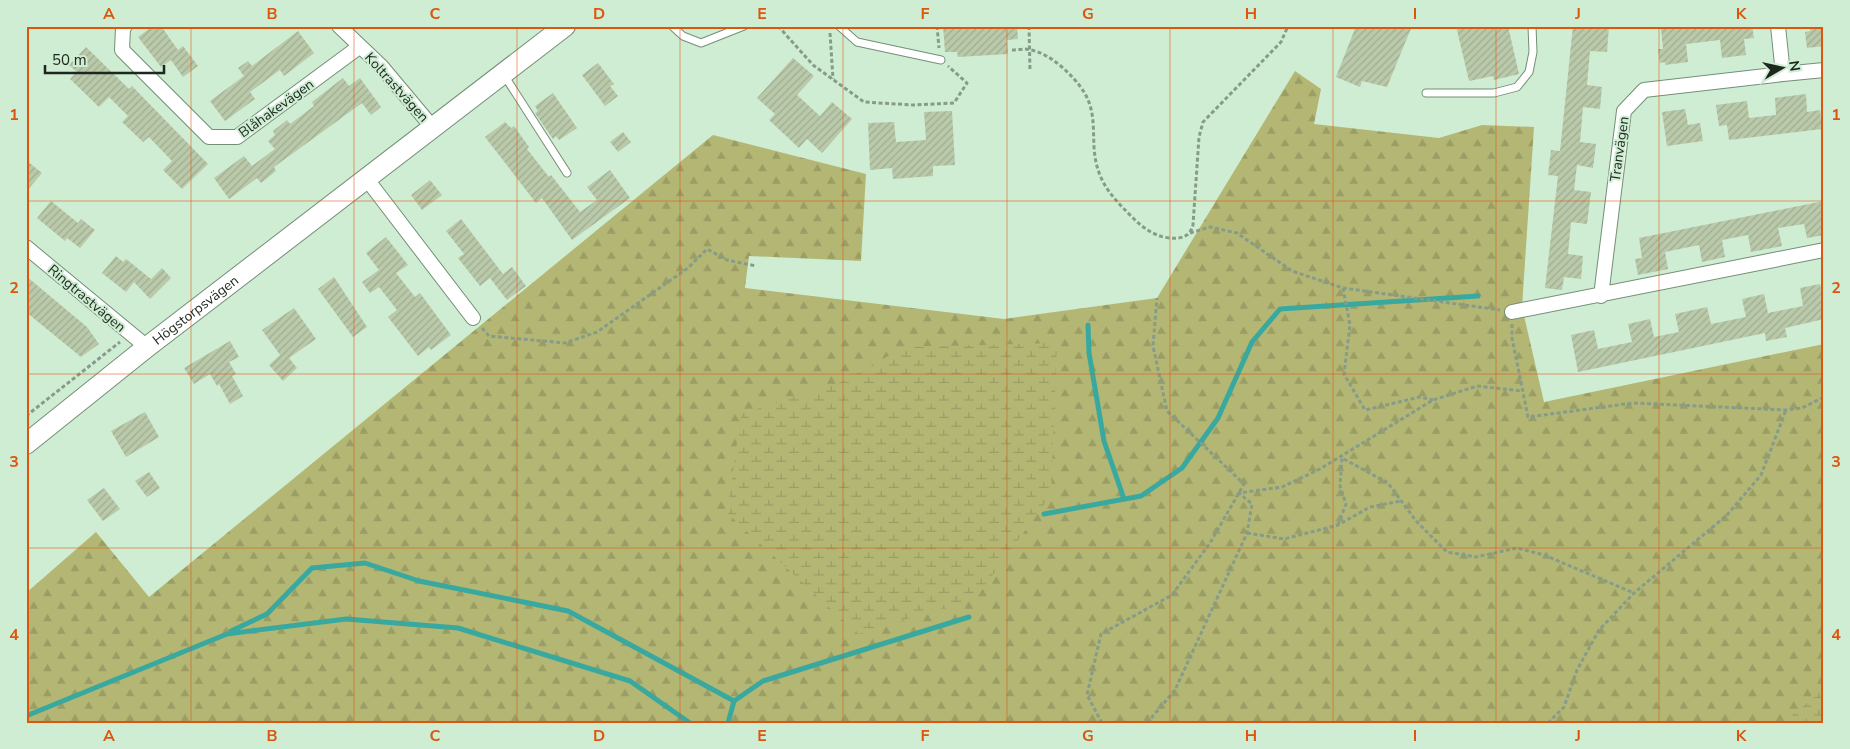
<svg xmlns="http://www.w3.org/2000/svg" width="1850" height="749" viewBox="0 0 1850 749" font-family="'Nunito Sans',sans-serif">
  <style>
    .forest { fill: url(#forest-firs) }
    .wetland { fill: url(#wetland-marsh) }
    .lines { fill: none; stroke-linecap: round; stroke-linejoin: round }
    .stream { stroke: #39a9a0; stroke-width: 5 }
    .building { fill: url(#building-hatch) }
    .lane-casing { stroke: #748f77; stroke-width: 9 }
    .street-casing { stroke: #748f77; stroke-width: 16 }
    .secondary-casing { stroke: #748f77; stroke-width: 22 }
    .path { stroke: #869c89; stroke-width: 3; stroke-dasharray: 4 2.5; stroke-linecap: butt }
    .lane { stroke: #fff; stroke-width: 7 }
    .street { stroke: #fff; stroke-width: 14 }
    .secondary { stroke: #fff; stroke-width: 20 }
    .grid { fill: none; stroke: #de560d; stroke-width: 1; stroke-opacity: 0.55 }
    .labels { text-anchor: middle; stroke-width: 4; stroke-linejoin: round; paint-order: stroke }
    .street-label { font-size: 14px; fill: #1c271e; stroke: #cfedd3 }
    .neatline { fill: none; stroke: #de560d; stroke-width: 2 }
    .grid-label { font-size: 16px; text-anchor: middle; font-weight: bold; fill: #de560d }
  </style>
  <defs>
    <pattern id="forest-firs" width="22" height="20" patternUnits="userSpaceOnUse" patternTransform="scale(1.25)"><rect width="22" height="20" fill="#b4b774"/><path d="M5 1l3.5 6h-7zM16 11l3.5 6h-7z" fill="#9a9d64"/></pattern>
    <pattern id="wetland-marsh" width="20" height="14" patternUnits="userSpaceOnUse" patternTransform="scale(1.25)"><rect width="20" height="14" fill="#b4b774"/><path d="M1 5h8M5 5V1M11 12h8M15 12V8" fill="none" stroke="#9a9d64"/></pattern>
    <pattern id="building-hatch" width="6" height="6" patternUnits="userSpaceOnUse" patternTransform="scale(1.25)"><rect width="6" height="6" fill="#b9c9a9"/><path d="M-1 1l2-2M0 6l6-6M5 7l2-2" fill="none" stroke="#9ead91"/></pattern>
  </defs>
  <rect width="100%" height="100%" fill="#cfedd3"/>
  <!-- forest -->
  <path class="forest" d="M1295 71 1321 89 1314 124 1439 138 1482 125 1534 127 1522 307 1544 402 1824 344V723H26V593L96 532 149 597 713 135 866 174 861 261 749 256 745 288 1004 319 1157 298Z"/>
  <!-- wetland -->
  <path class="wetland" d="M1057 343 1051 495 976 598 858 634 727 513 741 414 841 382 905 347Z
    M1824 688V723H1783Z"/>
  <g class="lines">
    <!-- stream -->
    <path class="stream" d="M1088 325 1089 353 1104 441 1124 499
      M1044 514 1141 496 1182 468 1218 418 1252 342 1280 309 1478 296
      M231 631 267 614 312 568 365 563 419 581 568 611 734 701
      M26 716 227 634 346 619 458 628 630 681 690 723
      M728 723 734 701 763 681 969 617"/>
  </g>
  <!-- building -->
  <path class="building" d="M153 26H161L178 50 183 46 198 66 183 77 171 60 161 67 138 37Z
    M943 26H1017L1018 39 1007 40 1008 54 958 57 957 52H945Z
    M1356 26H1412L1387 87 1362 81 1360 87 1336 77Z
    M1456 26H1508L1519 74 1494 80 1493 76 1469 81Z
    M1573 26 1594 28V26H1609L1607 52 1590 51 1587 85 1602 87 1600 109 1583 107 1580 142 1596 144 1593 168 1577 165 1574 190 1591 192 1587 224 1571 222 1568 254 1583 256 1581 279 1564 277 1562 290 1545 288 1558 176 1548 175 1551 150 1560 151Z
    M1680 26H1752L1754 38 1744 39 1746 55 1722 58 1720 40 1686 44 1688 62 1665 65V62L1660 63 1658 49H1663L1661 29Z
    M1810 26H1824V46L1807 48 1805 32 1810 31Z
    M298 31 314 53 284 76 280 70 250 92 255 99 225 121 210 101 244 76 238 68 248 61 252 66Z
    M86 47 129 89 132 86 208 164 182 189 163 170 172 161 149 137 143 142 122 122 128 116 109 97 99 107 70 79 77 72 69 65Z
    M793 58 814 76 797 95 820 116 832 102 852 119 822 153 807 139 799 148 769 120 775 114 757 98Z
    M598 63 614 84 610 86 618 96 605 106 582 75Z
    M343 78 349 86 360 78 381 107 371 115 362 103 274 167 276 171 261 183 257 178 229 199 214 178 244 156 252 166 275 149 268 141 275 135 273 131 287 120 290 124 314 106 312 102Z
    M553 93 577 128 559 140 556 136 553 139 535 113 538 111 535 106Z
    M1806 94 1807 112 1820 110 1822 129 1729 140 1727 125 1719 126 1716 105 1747 101 1749 118 1776 115 1775 98Z
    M1685 109 1688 125 1700 123 1703 141 1667 146 1662 112Z
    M952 111 955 165 933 166V176L893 179 892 168 870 170 868 123 894 122 896 142 926 140 924 112Z
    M505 122 511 128 514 126 529 147 527 149 549 177 551 175 580 212 597 200 587 187 610 170 630 198 572 240 542 198 536 203 485 137Z
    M623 132 631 142 618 152 610 142Z
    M26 160 42 173 26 192Z
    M430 180 442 195 422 210 411 195Z
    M51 201 78 223 81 219 95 230 80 248 67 238 65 241 37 218Z
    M1824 201V235L1807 238 1804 224 1778 228 1782 246 1751 252 1748 235 1722 240 1725 257 1702 262 1699 245 1665 252 1668 269 1638 275 1635 259 1642 258 1639 238Z
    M461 219 503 274 512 267 526 286 507 300 490 278 480 286 458 258 464 254 446 231Z
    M386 237 408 265 396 273 415 297 420 293 451 335 431 350 429 347 418 356 388 317 397 310 379 287 370 293 362 282 379 270 366 253Z
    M116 256 123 262 126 259 151 279 162 268 171 278 150 299 134 282 126 292 102 273Z
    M26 276 87 327 99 344 81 357 26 312Z
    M334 277 367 327 353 337 318 289Z
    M1820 284 1824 302V319L1785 328 1787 337 1766 341 1765 333 1578 372 1571 335 1594 330 1598 349 1632 342 1628 324 1650 319 1654 337 1679 332 1675 314 1707 307 1711 324 1746 317 1742 299 1764 294 1768 313 1803 306 1800 288Z
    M294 308 316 339 289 358 297 368 283 381 269 365 280 355 262 330Z
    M230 341 239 357 229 362 236 374 232 376 243 396 230 404 219 384 217 386 210 374 194 384 184 368Z
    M145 412 159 437 126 457 111 431Z
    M149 472 160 488 147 497 135 481Z
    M104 488 120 509 103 521 87 500Z"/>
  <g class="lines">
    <!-- lane casing -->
    <g class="lane-casing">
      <path id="lane" d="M672 26 683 36 701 43 744 26
        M839 26 857 42 941 60
        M504 75 567 173
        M1426 93H1494L1517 87 1529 72 1533 52 1532 26"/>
    </g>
    <!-- street casing -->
    <g class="street-casing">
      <path id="street" d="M125 26 123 28 122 50 209 137H237L359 47
        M339 26 381 66 433 128
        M1783 74 1824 70
        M366 178 473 318
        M26 247 147 347
        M1601 296 1624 111 1644 90 1783 74 1778 26
        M1512 312 1824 250"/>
    </g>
    <!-- secondary casing -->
    <g class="secondary-casing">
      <g id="secondary">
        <path id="s1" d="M26 444 147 347 565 26"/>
      </g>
    </g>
    <!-- path -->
    <path class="path" d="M778 26 813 65 864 102 913 105 954 103 967 83 948 66
      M937 26 939 48
      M1029 26 1030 71
      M830 33 833 79
      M1012 50C1018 50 1025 48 1031 50 1051 54 1073 75 1084 92 1095 110 1093 128 1094 147 1096 179 1109 194 1131 216 1142 227 1153 236 1169 238 1181 239 1190 237 1193 225L1199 137 1203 122 1281 42 1288 26
      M1190 233 1210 227 1237 233 1292 271 1343 288 1500 310
      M1343 288 1350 325 1344 374 1365 410 1420 397 1433 400
      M1512 324V338L1528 417 1633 403 1786 410 1802 408 1824 397
      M482 328 489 336 565 343 597 332 688 268 707 249 727 260 756 266
      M26 416 120 342
      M1338 525 1346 504 1340 486 1342 458 1388 483 1416 521 1447 552 1476 557 1517 548 1544 555 1634 593
      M1247 533 1284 539 1338 525 1370 507 1401 501
      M1102 723 1087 695 1101 634 1172 595 1210 543 1244 484 1167 411 1153 346 1157 298
      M1147 723 1175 690 1247 533 1252 504 1239 493 1282 487 1320 469 1433 400 1477 386 1522 391
      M1548 723 1564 707 1577 670 1599 630 1634 593 1727 515 1761 475 1786 410"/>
    <!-- lane -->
    <use href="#lane" class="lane"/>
    <!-- street -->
    <use href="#street" class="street"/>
    <!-- secondary -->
    <use href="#secondary" class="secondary"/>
  </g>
  <!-- grid -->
  <path class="grid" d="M191 26V723M354 26V723M517 26V723M680 26V723M843 26V723M1007 26V723M1170 26V723M1333 26V723M1496 26V723M1659 26V723M26 201H1824M26 374H1824M26 548H1824"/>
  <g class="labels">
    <!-- street labels -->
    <g class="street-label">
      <text transform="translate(397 87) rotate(48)" y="5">Koltrastvägen</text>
      <text transform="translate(276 108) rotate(-36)" y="5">Blåhakevägen</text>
      <text transform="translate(1619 149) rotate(-82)" y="5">Tranvägen</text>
      <text transform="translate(87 298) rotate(40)" y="5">Ringtrastvägen</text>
      <text dy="5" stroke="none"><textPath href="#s1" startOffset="216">Högstorpsvägen</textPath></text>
    </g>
  </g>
  <!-- border -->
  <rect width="1850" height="749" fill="none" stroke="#cfedd3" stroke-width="55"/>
  <!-- north arrow -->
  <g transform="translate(1782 68) rotate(81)" stroke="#cfedd3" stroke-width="4" paint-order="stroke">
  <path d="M0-4L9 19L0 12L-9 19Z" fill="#1c271e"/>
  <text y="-8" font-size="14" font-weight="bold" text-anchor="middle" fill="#1c271e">N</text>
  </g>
  <!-- scale -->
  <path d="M45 65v8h119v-8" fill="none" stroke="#1c271e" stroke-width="2.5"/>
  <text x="52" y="65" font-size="15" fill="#1c271e" stroke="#cfedd3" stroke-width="4" paint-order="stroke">50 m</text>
  <rect x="28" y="28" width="1794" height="694" class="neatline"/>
  <g class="grid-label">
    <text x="109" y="19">A</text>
    <text x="272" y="19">B</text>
    <text x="435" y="19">C</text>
    <text x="599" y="19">D</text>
    <text x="762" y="19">E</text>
    <text x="925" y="19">F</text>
    <text x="1088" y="19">G</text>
    <text x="1251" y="19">H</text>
    <text x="1415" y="19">I</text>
    <text x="1578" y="19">J</text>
    <text x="1741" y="19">K</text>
    <text x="14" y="120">1</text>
    <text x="1836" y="120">1</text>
    <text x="14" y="293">2</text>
    <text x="1836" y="293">2</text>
    <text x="14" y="467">3</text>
    <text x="1836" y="467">3</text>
    <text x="14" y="640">4</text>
    <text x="1836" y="640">4</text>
    <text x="109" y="741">A</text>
    <text x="272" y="741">B</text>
    <text x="435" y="741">C</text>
    <text x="599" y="741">D</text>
    <text x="762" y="741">E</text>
    <text x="925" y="741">F</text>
    <text x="1088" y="741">G</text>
    <text x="1251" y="741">H</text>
    <text x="1415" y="741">I</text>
    <text x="1578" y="741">J</text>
    <text x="1741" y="741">K</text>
  </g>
</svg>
